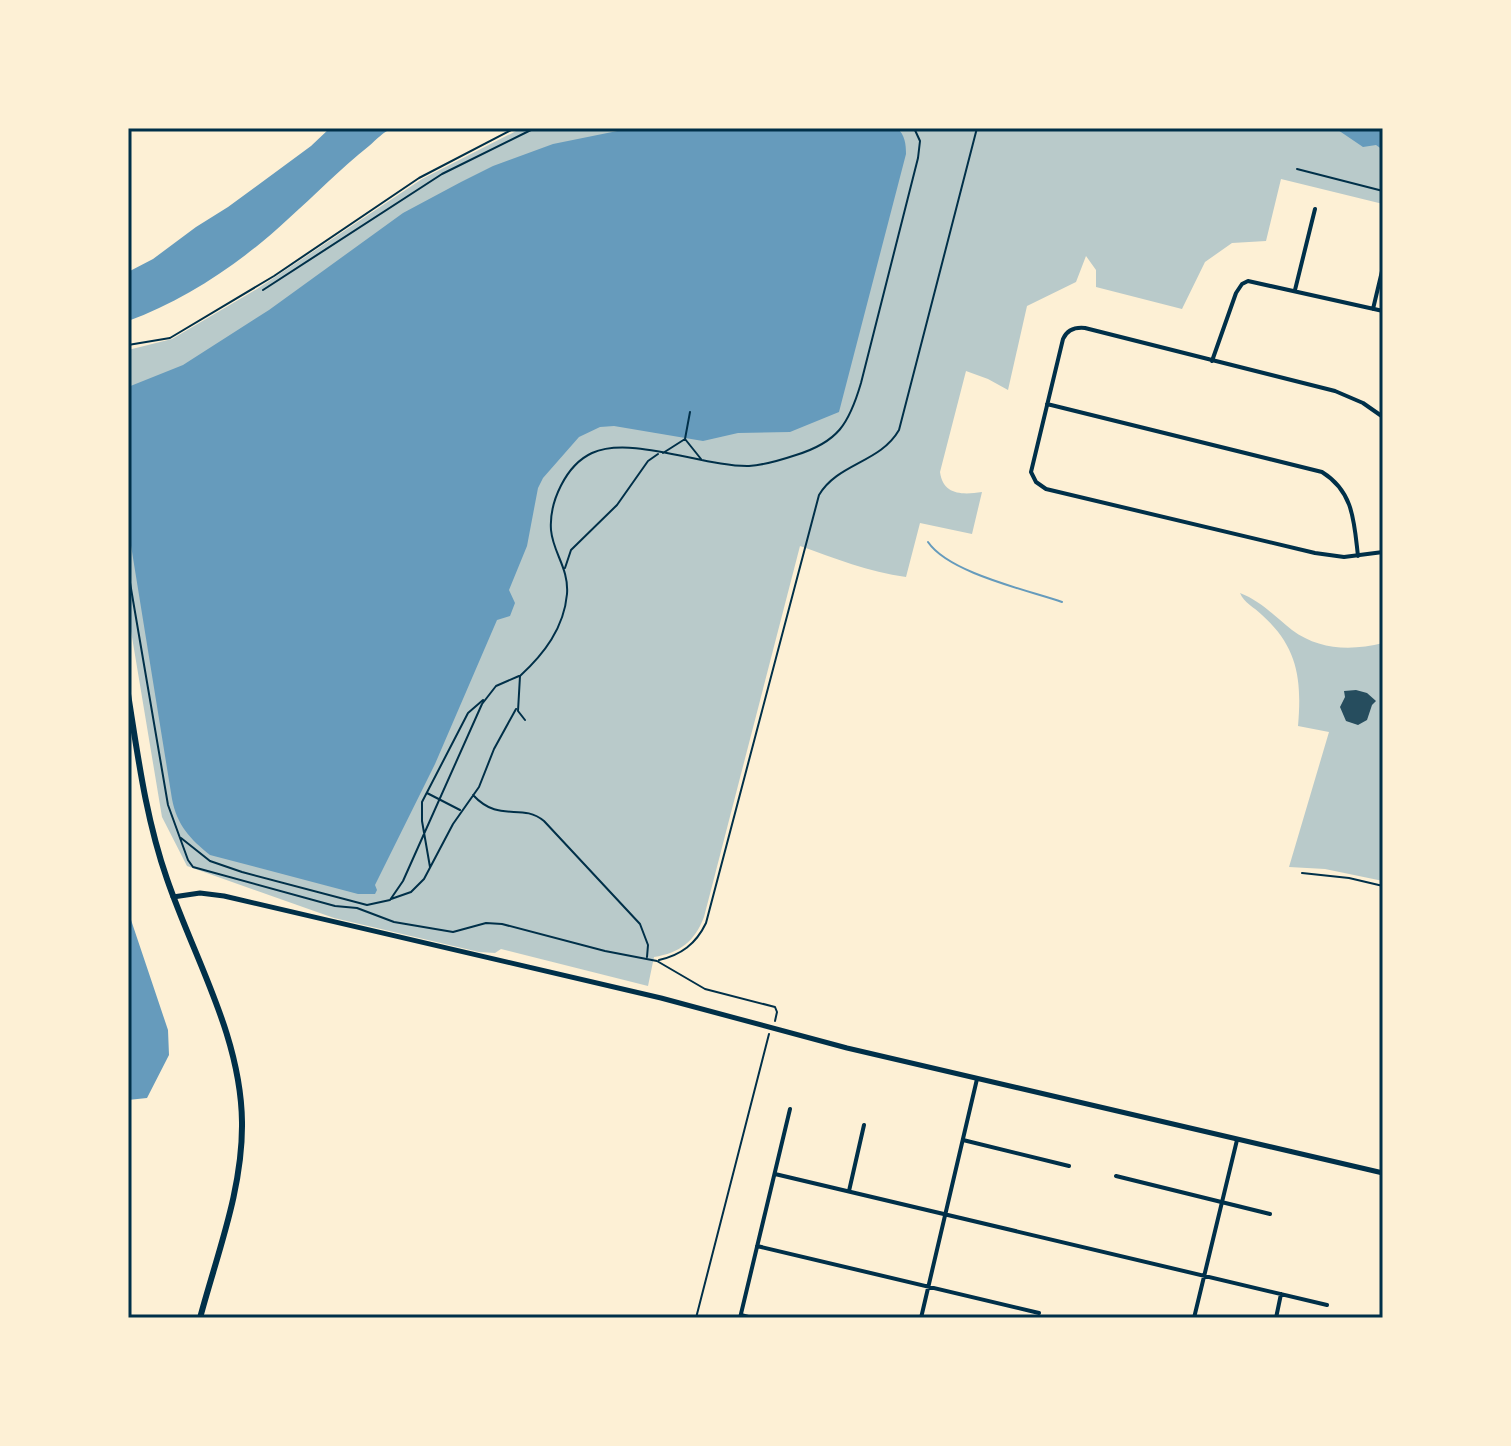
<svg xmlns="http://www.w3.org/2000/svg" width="1511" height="1446" viewBox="0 0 1511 1446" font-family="Cabin,sans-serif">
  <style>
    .green { fill: #b9caca }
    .water { fill: #669bbc }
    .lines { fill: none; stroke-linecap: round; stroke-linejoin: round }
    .stream { stroke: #669bbc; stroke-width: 2 }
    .building { fill: #264d5e }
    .path { stroke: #003049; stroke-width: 2 }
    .service { stroke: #003049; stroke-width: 2 }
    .minor { stroke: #003049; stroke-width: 4 }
    .tertiary { stroke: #003049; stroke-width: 5 }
    .secondary { stroke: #003049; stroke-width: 6 }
    .neatline { fill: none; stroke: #003049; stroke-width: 3 }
  </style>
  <rect width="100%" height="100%" fill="#fdf0d5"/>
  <!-- green -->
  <path class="green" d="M522 128H1383V204L1281 179 1266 241 1232 243 1205 262 1182 309 1096 287V270L1086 256 1076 282 1027 306 1008 390 988 379 966 371 940 472C943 495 962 495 982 492L972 534 920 523 906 577C869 572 834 558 800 546L704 917C695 941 680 953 654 957L648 986 501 949 495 953 479 952 334 918 187 866 162 817 128 613V350L172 339 257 289 422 179Z
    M1240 593C1261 601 1274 616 1292 630 1319 650 1351 651 1383 643V881L1325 869 1289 867 1329 732 1298 726C1302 680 1298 647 1262 615 1254 607 1244 603 1240 593Z"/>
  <!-- water -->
  <path class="water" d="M330 128H393C383 132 377 139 369 146 340 169 315 195 287 220 242 262 186 300 128 321V272L153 259 196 227 228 207 311 146Z
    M632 128H897C905 135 906 144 906 154L839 412 790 432 738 433 703 441 614 426 600 427 579 437 543 478 538 488 527 546 509 590 515 603 510 616 497 620 435 764 375 885 377 890 375 894H358L210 855C190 839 177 825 172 799L128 527V387L183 365 269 310 403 213 461 182 493 166 553 144Z
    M1335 128H1383V150L1376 145 1363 147Z
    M128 911 168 1030 169 1055 147 1098 128 1100Z"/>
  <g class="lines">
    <!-- stream -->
    <path class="stream" d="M928 542C949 573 1027 590 1062 602"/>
  </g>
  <!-- building -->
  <path class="building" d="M1356 690 1367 693 1376 701 1372 705 1367 720 1358 725 1346 721 1340 707 1345 697 1344 691Z"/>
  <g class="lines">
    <!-- path -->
    <path class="path" d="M1297 169 1383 191
      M263 290 442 174 535 128
      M128 345 170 338 274 276 419 178 515 128
      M685 439 701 459
      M663 453 685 439 690 412
      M565 568 571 550 617 505 648 461 658 454
      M128 571 168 805 188 860 193 867 335 906 357 908 394 922 453 932 486 923 502 924 605 951 657 961 705 989 775 1007 777 1012 775 1021
      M525 720 518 711 520 676C544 654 564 628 567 594 569 568 553 553 551 530 549 502 566 465 592 453 631 435 705 467 749 466 765 465 781 460 796 455 838 442 849 424 861 383L918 158 920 141 914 128
      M427 793 460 810
      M473 795C500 824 521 802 544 821L640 924 648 945 647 957
      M181 838 210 861 242 872 367 905 390 900 403 881 482 704 496 686 519 676
      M430 867 422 821V802L468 713 483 700
      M391 899 411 892 424 879 453 824 479 787 494 749 516 709
      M659 960C681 955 696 944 706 923L819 495C838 463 880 463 899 430L977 128
      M696 1318 769 1034"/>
    <!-- service -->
    <path class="service" d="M1302 873 1349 878 1383 886"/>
    <!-- minor -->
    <path class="minor" d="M1295 290 1315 209
      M1373 309 1383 267
      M1212 361 1236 293 1242 284 1248 281 1383 311
      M1047 404 1322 472C1354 492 1354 522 1358 556
      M1383 417 1363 403 1335 391 1085 328C1075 327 1067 330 1063 339L1031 472 1036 482 1046 489 1315 553 1344 557 1383 552
      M963 1140 1069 1166
      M775 1174 1327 1305
      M1116 1176 1270 1214
      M849 1191 864 1125
      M757 1246 1039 1313
      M741 1315 752 1318
      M740 1318 790 1109
      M921 1318 977 1079
      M1194 1318 1237 1140
      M1276 1318 1281 1294"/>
    <!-- tertiary -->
    <path class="tertiary" d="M173 897 200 893 224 896 661 998 847 1048 1383 1173"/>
    <!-- secondary -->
    <path class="secondary" d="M128 694C138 757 146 819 167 879 194 958 241 1036 242 1122 243 1189 217 1254 200 1318"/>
  </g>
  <!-- border -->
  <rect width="1511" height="1446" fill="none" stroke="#fdf0d5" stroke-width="260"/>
  <rect x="130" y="130" width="1251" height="1186" class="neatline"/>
</svg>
